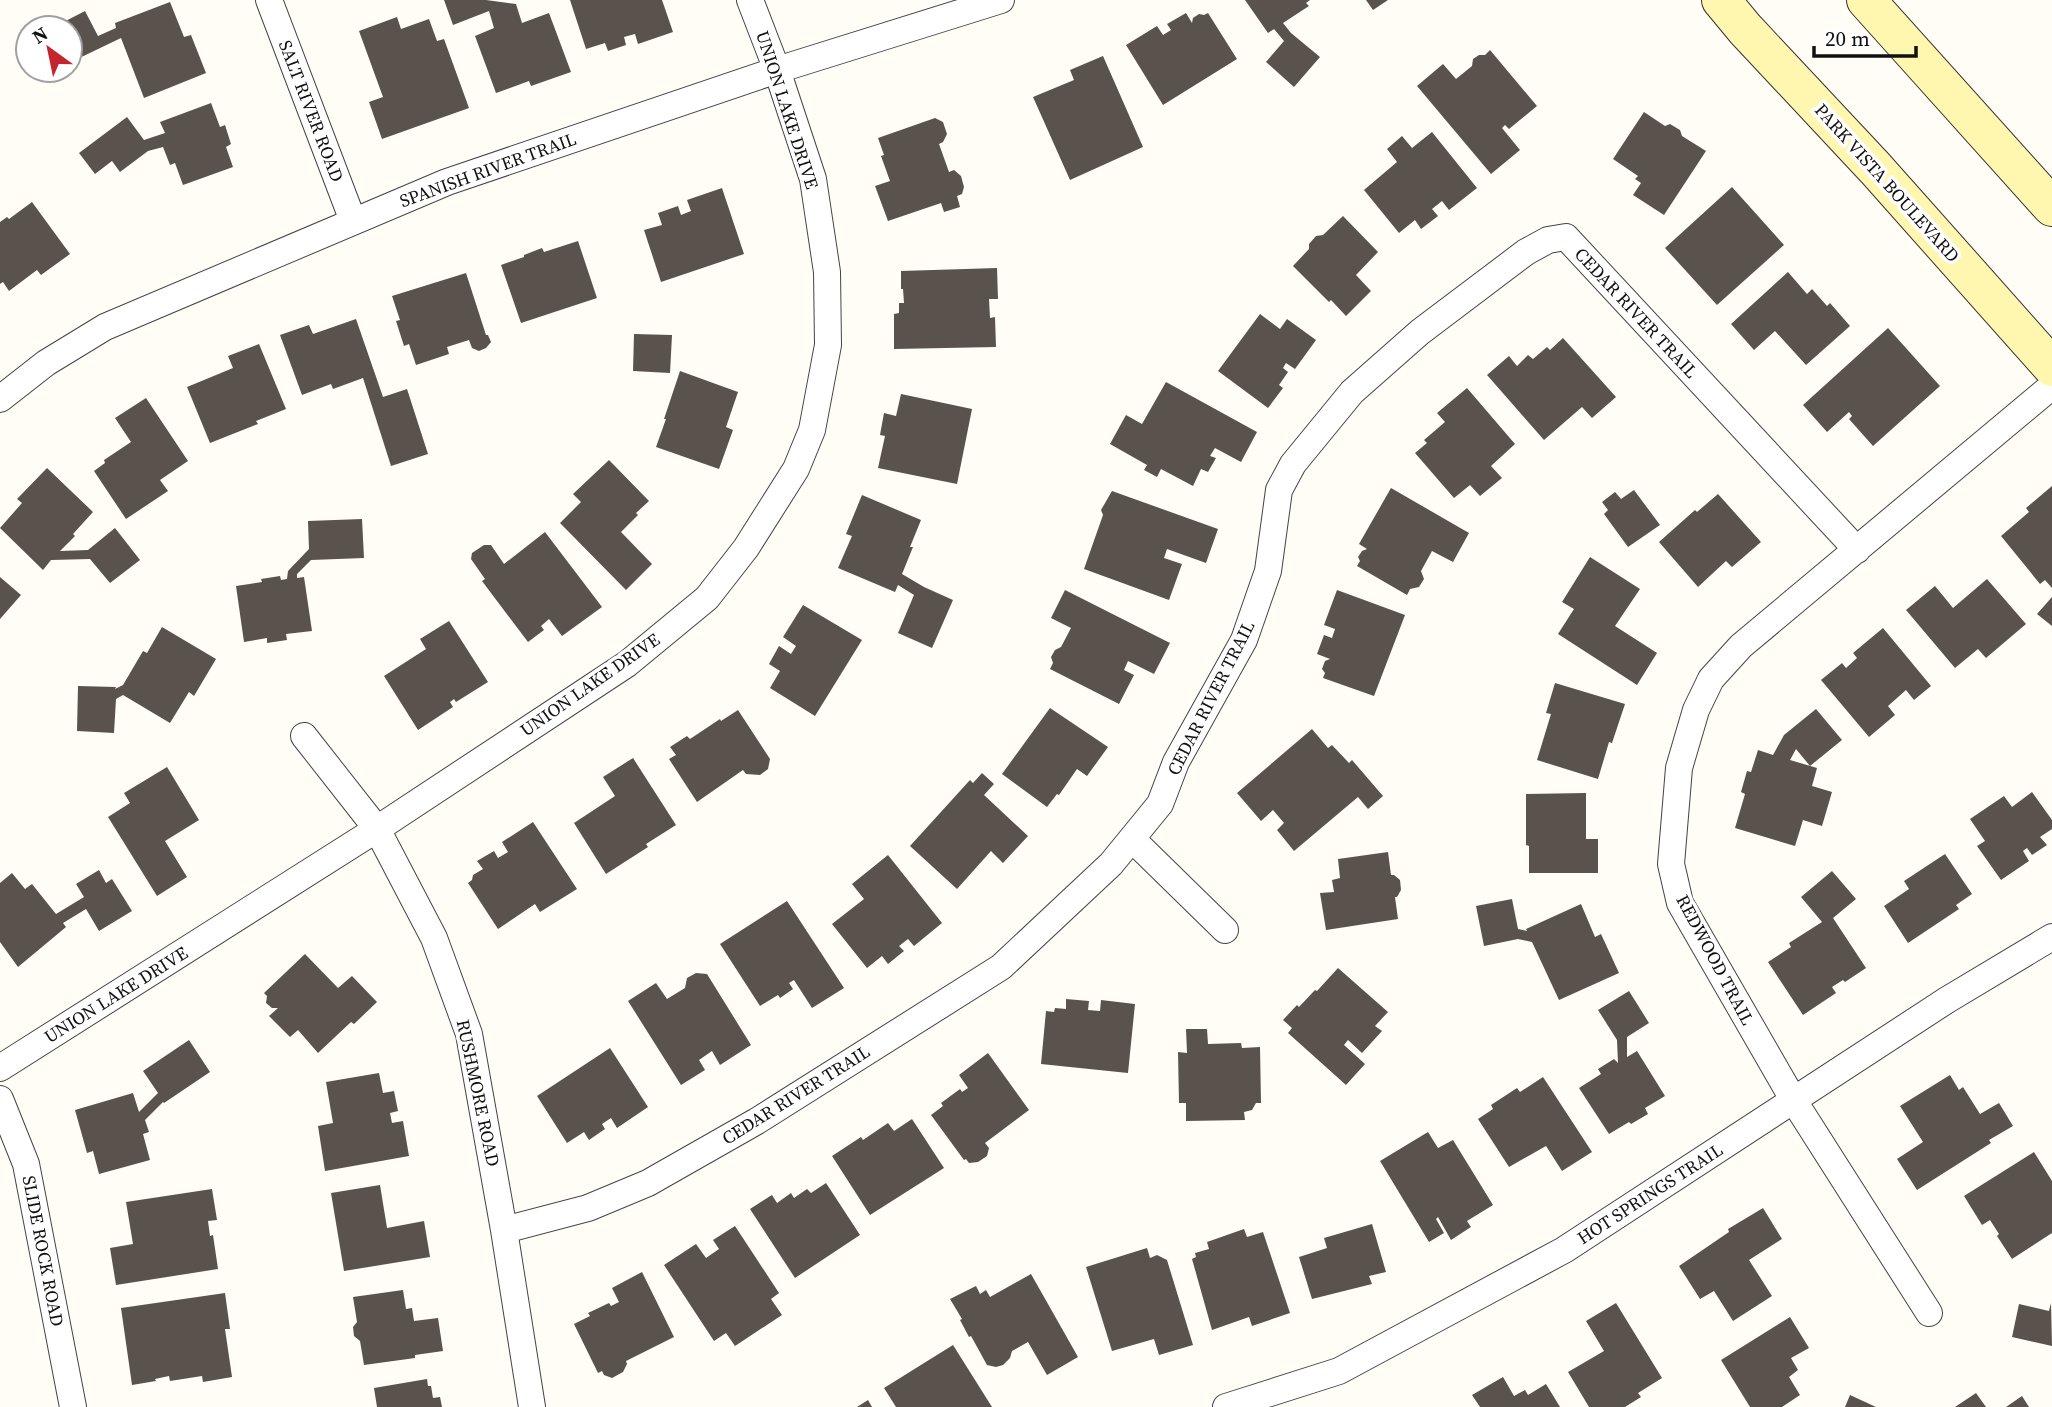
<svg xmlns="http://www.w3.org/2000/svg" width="2052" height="1407" viewBox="0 0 2052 1407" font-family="'Source Serif 4',serif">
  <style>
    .building { fill: #5a524d }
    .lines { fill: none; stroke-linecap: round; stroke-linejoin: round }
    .street-casing { stroke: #444; stroke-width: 28 }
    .secondary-casing { stroke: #333; stroke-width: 40 }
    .street { stroke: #fff; stroke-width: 26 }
    .secondary { stroke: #fff6b0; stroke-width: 38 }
    .labels { text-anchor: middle; stroke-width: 7; stroke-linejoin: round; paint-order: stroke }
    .street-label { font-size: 18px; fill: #111; stroke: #fff }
  </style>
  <rect width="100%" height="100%" fill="#fffdf5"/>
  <!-- building -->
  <path class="building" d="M444 0H486L516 4 522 23 549 13 571 72 531 86 529 81 496 93 475 36 494 28 489 11 453 25Z
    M570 0H662L673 32 638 44 635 34 624 37 626 45 608 51 605 43 586 49Z
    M1245 0H1310L1306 3 1309 6 1283 23 1291 33 1320 57 1294 87 1266 62 1284 41 1274 29 1268 33Z
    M1366 0H1388L1373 10Z
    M170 2 184 37 191 35 206 73 144 98 121 38 71 62 70 28H52L85 11 98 36 116 28 115 23Z
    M1186 13 1192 23 1193 18 1199 14 1204 15 1208 13 1237 59 1163 105 1126 45 1157 26 1163 35 1171 30 1167 24Z
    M397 17 401 29 429 19 437 41 444 39 469 108 382 139 369 102 383 97 359 31Z
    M1490 50 1537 106 1509 129 1505 125 1502 128 1520 150 1491 174 1417 86 1443 64 1456 79 1472 66 1473 59 1479 55H1485Z
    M1103 56 1143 147 1070 180 1033 97 1074 80 1070 70Z
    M211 103 220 127 225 125 231 144 226 147 233 167 183 185 175 163 170 165 163 147 148 151 120 172 112 161 95 174 79 153 127 117 144 140 165 133 160 122Z
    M1644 112 1665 126 1670 124 1680 130 1682 136 1706 151 1664 215 1633 195 1641 183 1635 179 1638 176 1613 159Z
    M935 118 943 122 947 134 943 142 939 144 949 172 954 170 961 176 964 187 962 194 957 196 960 207 944 212 941 203 888 221 875 186 890 181 881 156 884 155 878 138Z
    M1432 132 1477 188 1449 210 1442 201 1432 209 1438 216 1421 229 1415 220 1399 233 1364 190 1397 162 1387 149 1402 136 1412 148Z
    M1732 187 1784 245 1717 305 1665 248Z
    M722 188 744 254 661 282 644 230 662 225 658 213 678 206 681 215 691 211 687 200Z
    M32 202 70 254 41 275 37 270 9 291 3 282 0 284V222L7 217 9 219Z
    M1343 216 1378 252 1356 275 1371 291 1346 316 1331 300 1329 302 1293 266 1309 249V244L1316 236 1323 235Z
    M578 241 597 298 521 323 501 265 524 257V255L542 248 544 252Z
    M997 268 998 299H989L990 318 995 317 996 347 894 349V314L899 313V303H904L903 289H901V271Z
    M1788 272 1807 294 1812 289 1827 306 1830 303 1850 326 1806 365 1775 331 1754 350 1731 324Z
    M466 273 486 335H488L491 342 486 348 479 351 472 348 469 340 447 347 449 354 416 365 409 344 404 346 396 321 400 320 392 296Z
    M1260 314 1280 329 1287 319 1316 340 1295 369 1286 363 1283 368 1288 372 1279 385 1283 388 1268 408 1218 371Z
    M356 319 383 397 407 389 428 454 391 466 363 378 333 389 331 384 302 395 280 335 309 325 313 334Z
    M1888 328 1940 386 1873 446 1849 419 1852 416 1849 412 1827 432 1803 405Z
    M634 334 672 335 670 373 633 371Z
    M1563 338 1616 397 1592 418 1582 407 1544 440 1487 375 1509 356 1517 366 1528 355 1533 359 1547 347 1550 350Z
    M259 344 286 409 256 421 258 424 210 443 187 387 233 368 228 356Z
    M680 371 738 392 726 427 733 430 719 469 656 447 666 419H664Z
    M1166 382 1257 432 1241 462 1215 448 1210 456 1216 458 1208 472 1201 469 1193 486 1161 469 1157 477 1144 470 1147 465 1110 444 1126 415 1142 424Z
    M1467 388 1515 444 1491 466 1502 478 1480 496 1470 485 1454 498 1415 453 1427 443 1424 440 1445 422 1437 413Z
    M901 394 972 409 957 484 878 468 885 436 880 435 884 413 896 416Z
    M146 398 188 461 160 480 168 491 126 519 94 471 105 463 104 460 131 442 115 418Z
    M609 460 649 501 636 513 638 515 621 532 652 564 626 590 560 523 581 502 573 494Z
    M47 468 93 512 73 534 75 536 60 551 88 550 115 528 140 560 110 583 90 559 51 560 43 570 0 528 22 503 17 499Z
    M2052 486V588L2045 580 2040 584 2001 536 2029 512 2026 508Z
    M1391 488 1469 533 1453 562 1432 551 1421 571 1424 579 1419 587 1410 589 1407 595 1357 566 1360 561 1358 557 1362 551 1367 549 1359 544Z
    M1634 490 1660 525 1628 547 1604 514 1608 510 1602 502 1615 492 1621 499Z
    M1112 491 1218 529 1206 563 1167 549 1164 558 1182 564 1169 600 1084 569 1103 515 1101 510Z
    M1718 494 1761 542 1732 567 1726 561 1698 587 1659 542 1695 510 1697 512Z
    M862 495 921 520 910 547H913L902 574 924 587 953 600 932 648 898 633 914 595 898 585 895 592 838 568 852 536 846 534Z
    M362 519 364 558 311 560 297 574V578L304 577 312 631 286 634 287 640 267 643V638L244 642 236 586 262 582 261 579 280 576 281 580 287 579 288 571 309 549 308 521Z
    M545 532 602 607 562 636 549 619 541 626 544 630 528 642 482 581 485 579 471 559 472 553 484 545H491L504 564Z
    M1590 557 1640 589 1615 626 1657 653 1637 685 1558 634 1574 609 1562 602Z
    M0 577 21 595 0 619Z
    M1987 579 2026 624 1986 658 1978 649 1955 668 1906 610 1935 586 1953 608Z
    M1065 590 1170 643 1154 674 1128 661 1124 670 1134 675 1119 704 1050 669 1053 663 1051 657 1055 650 1061 647 1071 628 1051 618Z
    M1337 590 1405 615 1374 696 1323 678 1325 673 1322 669 1325 661 1330 659 1317 654 1324 635 1332 638 1335 629 1324 625Z
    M2052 597V626L2037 614Z
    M803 605 862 640 815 716 770 688 780 671 769 664 779 646 791 654 796 646 783 637Z
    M449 621 488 682 456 702 454 699 450 702 453 707 418 730 384 676 426 649 420 639Z
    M162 627 216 659 194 696 189 692 170 723 123 695 116 699 114 733 77 731 78 686 116 687 115 689 123 685 143 651 147 653Z
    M1883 628 1931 686 1914 700 1906 690 1888 706 1895 715 1869 737 1821 680 1842 663 1846 668 1857 658 1853 653Z
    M1555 683 1625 704 1612 743 1609 742 1598 779 1537 760 1551 714 1546 713Z
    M1050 708 1108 747 1087 776 1077 769 1059 795 1057 794 1047 807 1002 774Z
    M1816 709 1842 740 1810 766 1796 749 1790 760 1817 768 1812 786 1832 792 1822 826 1803 820 1795 846 1735 828 1745 794 1741 792 1747 771 1751 772 1758 750 1773 755 1784 735Z
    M738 710 770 759 768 769 760 775 746 774 743 770 697 802 669 759 676 755 670 747 687 736 690 739 720 719 721 721Z
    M1312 729 1328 748 1332 745 1349 763 1352 760 1383 796 1368 809 1358 797 1294 851 1277 830 1284 823 1273 810 1261 821 1237 793Z
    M633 758 676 825 646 844 648 847 606 874 574 823 615 796 603 777Z
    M167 767 199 820 165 841 187 877 157 896 108 817 130 803 124 793Z
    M982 773 994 784 984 795 1028 836 1003 863 991 851 957 889 910 846 970 780 973 783Z
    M2032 792 2052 820V829L2040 837 2047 845 2032 855 2027 848 2023 851 2029 861 2001 880 1977 846 1985 841 1970 819 2004 796 2012 807Z
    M1586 793V839H1598V873H1529V846L1526 845V794Z
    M533 822 577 889 540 912 535 904 498 929 468 883 472 880 473 875 483 869 477 861 494 851 498 858 508 852 502 842Z
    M1388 852 1391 875H1394L1400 880 1401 890 1397 897H1395L1398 919 1326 930 1320 893 1334 892 1332 880 1340 878 1338 859Z
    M1945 854 1972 894 1956 905 1959 909 1908 943 1884 906 1909 889 1904 881Z
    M888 855 942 923 914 946 908 939 899 946 904 951 888 964 882 956 867 968 832 924 864 899 852 884Z
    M99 870 106 883 112 879 132 911 99 931 86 909 63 923 66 927 18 967 0 942V883L12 873 25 889 32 884 56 914 84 897 76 884Z
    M1832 871 1856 899 1833 918 1866 968 1845 982 1843 980 1832 987 1836 993 1803 1015 1768 962 1791 947 1789 943 1822 922 1801 897Z
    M1512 899 1518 929 1527 931 1526 929 1581 904 1595 937 1601 934 1619 973 1559 1000 1532 942 1518 939 1484 946 1476 906Z
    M787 901 844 988 812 1008 794 980 789 983 793 989 780 998 778 995 760 1006 720 944Z
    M305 954 338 988 352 976 377 1002 354 1024 351 1022 318 1053 298 1030 290 1037 269 1016 278 1008H272L266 1003 267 996 264 993Z
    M1338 968 1388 1012 1375 1026 1382 1031 1362 1053 1348 1040 1344 1045 1365 1064 1346 1085 1288 1033 1292 1028 1283 1020 1297 1005 1299 1007 1315 990 1317 991Z
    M696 973 707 974 751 1045 720 1065 712 1051 699 1060 705 1070 681 1085 628 1001 656 983 667 999 685 988 687 978Z
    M1629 991 1649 1023 1627 1037V1057L1637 1051 1665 1096 1645 1108 1648 1114 1631 1124 1629 1122 1609 1134 1579 1088 1601 1074 1598 1069 1614 1059 1618 1063 1617 1040 1598 1010Z
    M1066 999 1089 1001 1088 1010 1100 1011 1101 1000 1135 1004 1128 1073 1041 1064 1046 1011 1054 1012 1055 1008 1066 1009Z
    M1186 1029H1207L1208 1044 1241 1043 1242 1048 1260 1047 1261 1103H1256L1252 1110 1244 1112 1245 1120 1186 1121V1103H1179L1178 1052 1187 1053Z
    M189 1040 210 1072 164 1103 163 1102 145 1120 149 1132 143 1134 150 1160 99 1174 93 1151 87 1153 75 1110 133 1093 139 1112 158 1093 143 1071Z
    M610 1048 648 1107 617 1128 611 1118 602 1124 605 1129 589 1140 584 1132 567 1143 537 1096Z
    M988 1053 1029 1110 985 1143 989 1148 987 1156 978 1162 969 1163 966 1159 964 1160 931 1115 943 1106 941 1103 960 1089 962 1092 968 1088 959 1075Z
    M379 1073 383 1093 394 1091 398 1111 390 1113 392 1123 403 1121 409 1156 325 1171 318 1126 333 1123 326 1082Z
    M1950 1075 1959 1090 1963 1087 1980 1114 1999 1103 2013 1126 1989 1140 1991 1143 1917 1190 1897 1159 1923 1142 1900 1106Z
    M1543 1077 1592 1152 1562 1171 1546 1146 1509 1167 1478 1119 1493 1109 1491 1105 1517 1088 1520 1092Z
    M912 1119 944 1168 870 1215 832 1156 861 1137 863 1140 888 1123 894 1131Z
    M1428 1132 1438 1148 1453 1140 1493 1205 1467 1221 1471 1227 1451 1240 1438 1217 1436 1219 1444 1233 1429 1242 1380 1161Z
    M2034 1152 2052 1181V1233L2012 1259 1997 1236 1999 1234 1990 1220 1982 1225 1964 1196Z
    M826 1183 860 1235 795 1278 750 1209 772 1195 777 1203 791 1193 794 1198 807 1189 811 1193Z
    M380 1185 387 1228 424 1221 430 1257 344 1271 331 1193Z
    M212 1189 217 1220 208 1221 210 1236 213 1235 218 1269 116 1285 110 1248 133 1244 126 1202Z
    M1763 1208 1782 1239 1749 1260 1772 1296 1733 1321 1714 1291 1700 1299 1679 1266 1729 1232 1728 1229Z
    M1372 1224 1386 1272 1369 1276 1372 1284 1312 1299 1299 1257 1327 1248 1324 1238Z
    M735 1226 779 1293 771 1299 782 1315 735 1346 726 1333 714 1341 664 1265 696 1244 706 1258 719 1249 713 1240Z
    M1244 1229 1247 1237 1263 1232 1290 1313 1252 1326 1249 1317 1212 1330 1192 1259 1196 1257 1195 1253 1209 1249 1207 1242Z
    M1147 1248 1150 1258 1157 1255 1167 1260 1193 1345 1159 1355 1154 1339 1112 1351 1086 1267Z
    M642 1272 674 1337 626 1361 627 1364 623 1372 612 1378 604 1375 602 1371 598 1373 574 1324 590 1316 588 1313 609 1303 611 1306 619 1302 612 1288Z
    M1031 1274 1078 1357 1047 1375 1028 1342 1012 1351 1010 1358 1003 1365 996 1367 987 1365 971 1336 969 1337 960 1320 962 1319 950 1299 976 1286 980 1294 986 1290 990 1297Z
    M403 1290 406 1309 412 1308 414 1321 438 1318 443 1351 415 1355V1358L364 1365 360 1341 354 1336 353 1327 357 1322 353 1297Z
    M225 1293 230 1329H225L232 1377 203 1382 202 1376 170 1381 169 1376 155 1379 156 1381 132 1385 121 1308Z
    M1616 1303 1662 1378 1638 1393 1641 1397 1625 1407H1589L1568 1372 1604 1351 1586 1321Z
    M2051 1303 2052 1346 2012 1337 2019 1304 2049 1311Z
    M1790 1317 1809 1348 1791 1358 1798 1370 1789 1377 1800 1395 1782 1407H1750L1721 1360Z
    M953 1345 992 1407H896L884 1388Z
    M1503 1377 1514 1396 1525 1390 1528 1395 1546 1384 1560 1407H1480L1472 1395Z
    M427 1379 428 1386H431L433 1398 440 1397 442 1407H377L374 1388Z
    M1976 1393 1986 1407H1955Z
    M1850 1395 1876 1407H1845Z
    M2022 1396 2029 1407H2006Z
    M868 1400 872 1407H857Z"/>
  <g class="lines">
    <!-- street casing -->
    <g class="street-casing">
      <path id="street" d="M269 0 353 221
        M0 399 46 363 105 327 447 182 777 70 1001 0
        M304 736 377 829 434 938 469 1034 504 1230 532 1407
        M1132 839 1225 930
        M0 1068 377 829 627 664 707 598 746 548 796 469 812 430 828 345 827 272 813 179 777 70 750 0
        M0 1099 26 1164 73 1407
        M504 1230 588 1208 648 1183 757 1121 1001 967 1111 864 1160 804 1176 762 1244 640 1268 571 1279 490 1293 464 1352 392 1420 332 1526 252 1548 240 1566 237 1857 550
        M1929 1313 1794 1101 1680 903 1671 864 1679 768 1696 710 1711 679 1741 646 2052 386
        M1226 1407 1339 1371 1564 1250 1947 1000 2052 937"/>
    </g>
    <!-- secondary casing -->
    <g class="secondary-casing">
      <path id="secondary" d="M1721 0 1745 29 1876 169 2052 367
        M1866 0 2052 207"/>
    </g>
    <!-- street -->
    <use href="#street" class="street"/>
    <!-- secondary -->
    <use href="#secondary" class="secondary"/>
  </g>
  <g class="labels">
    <!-- street labels -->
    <g class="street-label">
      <text transform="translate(787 110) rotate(72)" y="6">UNION LAKE DRIVE</text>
      <text transform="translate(311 111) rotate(69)" y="6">SALT RIVER ROAD</text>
      <text transform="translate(488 170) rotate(-20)" y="6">SPANISH RIVER TRAIL</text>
      <text transform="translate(1887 183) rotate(48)" y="6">PARK VISTA BOULEVARD</text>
      <text transform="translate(1636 313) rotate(47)" y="6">CEDAR RIVER TRAIL</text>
      <text transform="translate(590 685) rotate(-35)" y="6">UNION LAKE DRIVE</text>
      <text transform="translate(1211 698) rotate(-63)" y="6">CEDAR RIVER TRAIL</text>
      <text transform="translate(1715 960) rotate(62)" y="6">REDWOOD TRAIL</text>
      <text transform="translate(116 995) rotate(-32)" y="6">UNION LAKE DRIVE</text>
      <text transform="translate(478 1093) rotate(78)" y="6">RUSHMORE ROAD</text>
      <text transform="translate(796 1095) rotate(-32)" y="6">CEDAR RIVER TRAIL</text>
      <text transform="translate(1650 1194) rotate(-33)" y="6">HOT SPRINGS TRAIL</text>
      <text transform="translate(43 1251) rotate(79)" y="6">SLIDE ROCK ROAD</text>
    </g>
  </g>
  <!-- north arrow -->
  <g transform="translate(49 49) rotate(327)"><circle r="33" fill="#ffffff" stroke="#a0a0a0" stroke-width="2"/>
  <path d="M0-5L12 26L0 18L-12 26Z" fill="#c4262e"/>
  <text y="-10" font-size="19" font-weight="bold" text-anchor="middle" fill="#111111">N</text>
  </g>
  <!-- scale -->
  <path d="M1814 46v10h102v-10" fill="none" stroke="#111111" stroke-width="3.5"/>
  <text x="1825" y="46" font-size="21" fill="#111111" stroke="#ffffff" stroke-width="5" paint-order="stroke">20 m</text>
</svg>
